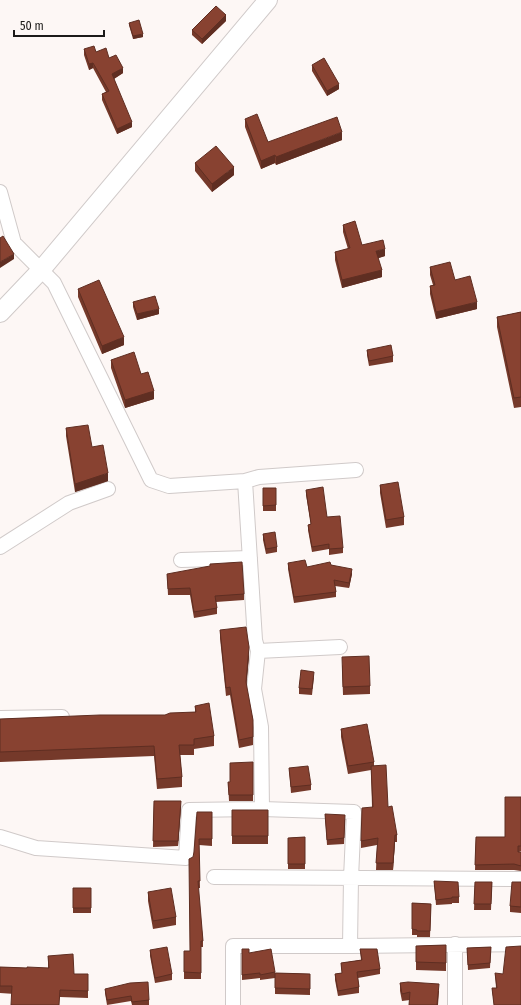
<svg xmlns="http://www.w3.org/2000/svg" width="521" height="1005" viewBox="0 0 521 1005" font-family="'Fira Sans Condensed',sans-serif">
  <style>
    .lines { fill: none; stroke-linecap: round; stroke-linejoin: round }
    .minor-casing { stroke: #d0cac9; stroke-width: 16 }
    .major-casing { stroke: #d0cac9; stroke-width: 20 }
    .minor { stroke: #fff; stroke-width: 14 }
    .major { stroke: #fff; stroke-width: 18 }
    .wall { fill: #75392a }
    .shaded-wall { fill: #5f2e22 }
    .building { fill: #884231; stroke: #5f2e22 }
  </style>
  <rect width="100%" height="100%" fill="#fdf7f5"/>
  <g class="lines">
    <!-- minor casing -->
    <g class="minor-casing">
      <path id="minor" d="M0 192 14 243 54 283 151 480 169 486 245 481 259 477 356 470
        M245 481 255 640 258 651 254 689 261 727 262 809
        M0 547 69 503 108 489
        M181 560 250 558
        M258 651 340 647
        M0 718 62 717
        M0 837 36 848 186 858 189 810 262 809 354 812 351 878 350 946
        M214 877 521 879
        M455 944V1005
        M233 1005V946H350L521 944"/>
    </g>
    <!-- major casing -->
    <g class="major-casing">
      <path id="major" d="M0 313 41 270 268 0"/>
    </g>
    <!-- minor -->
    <use href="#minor" class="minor"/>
    <!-- major -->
    <use href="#major" class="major"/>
  </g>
  <!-- wall -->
  <path class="wall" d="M226 21 202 44 192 35V30Z
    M129 23 143 37 133 39 129 25Z
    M84 49 96 52 109 58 123 73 114 79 132 127 117 134 102 100V94L106 92 93 68 89 70 84 55Z
    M312 65 339 89 327 96 312 71Z
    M245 119 268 142 342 140 276 165 275 163 261 169 245 127Z
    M195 163 234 175 212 192 195 171Z
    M343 225 362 245 385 256 378 258 382 277 342 288 335 260V252L348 249 343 232Z
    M430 267 477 309 436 319 430 294V286L433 285 430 275Z
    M78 289 124 345 102 354 78 297Z
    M133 302 159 314 137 320 133 307Z
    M521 312V407L514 408 497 327V317Z
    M367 350 393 356V362L369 366 367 355Z
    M111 360 141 374 154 399 125 408 111 368Z
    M66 428 108 481 75 492 66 436Z
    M380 485 404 517V525L386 528 380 493Z
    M263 488H276V511H263Z
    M306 490 327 517 343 548V553L329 555V549L312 552 308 530V525L311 524 306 495Z
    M263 534 277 547V552L266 554 263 540Z
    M288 563 307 567 331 565 352 574 349 588 335 586 336 592V597L294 603 288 569Z
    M167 574 244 594V600L216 602 217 608V614L194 618 190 595H168Z
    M220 630 249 656 246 685 253 720V745L239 748 230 695 226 696 220 638Z
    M342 665 370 686V694L343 695Z
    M314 677 312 695 299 694V688Z
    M195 706 214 736V746L194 749V755H180L182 777V787L157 789 154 756 0 762V719L165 715 195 712Z
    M341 729 374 762V766L397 835V842H395L393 870H376L377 845 361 848V841L372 807 371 770 348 774 341 737Z
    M253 762V801H229L228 782H230Z
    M289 768 311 785V790L291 793Z
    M521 797V851L519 852H521V871L514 870H475L476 837H505Z
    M154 801 181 806 178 846 153 847Z
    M232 810H268V844H232Z
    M197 812H212V846L199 845 200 888H198L203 941V947H201V979H184V951H190Z
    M325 814 345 820 344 844 327 845Z
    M305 837V869H288V838Z
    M434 881 459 897V903H452V904L436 905Z
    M475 882H492L491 910H474Z
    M521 882V913L510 912V906Z
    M73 888H91V913H73Z
    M148 892 176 917V925L153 929 148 901Z
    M412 903 431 904 430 937H417V935H412Z
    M446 945V971L416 970V946Z
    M491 947 490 968 468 970 467 948Z
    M242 949 249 953 275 972V978L260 980V978L242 980Z
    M360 949 380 969V974L358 978 359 987V993L338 996 335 980V974L342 973 341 963 361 960Z
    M150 950 172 974V980L155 983 150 956Z
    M48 956 74 974H88V998L60 997 0 993V967L27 968H48Z
    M275 973 310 974V995L275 994Z
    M495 973 521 1005H494L492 988H496Z
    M400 983 439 991 438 1005H409L410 1000 402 1001 400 991Z
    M105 989 149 1000V1005H132L131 1001 107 1005 105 993Z"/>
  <!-- shaded-wall -->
  <path class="shaded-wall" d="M226 15V21L202 44V39Z
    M143 34V37L133 39V36Z
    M93 63V68L89 70V64Z
    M123 68V73L112 80V74Z
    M339 84V89L327 96V91Z
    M132 122V127L117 134V129Z
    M342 132V140L276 165V157Z
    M275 155V163L261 169V161Z
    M234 167V175L212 192V184Z
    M385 249V256L376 259V251Z
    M14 254V259L0 268V262Z
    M382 270V277L342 288V280Z
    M477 302V309L436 319V312Z
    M159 309V314L137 320V314Z
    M124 337V345L102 354V346Z
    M154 391V399L125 408V400Z
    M108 473V481L75 492V484Z
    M352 569V574L349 588V583Z
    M249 647V656L246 690V682Z
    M181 801V806L178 846V841Z
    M395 835V842L393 870V863Z"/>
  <!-- building -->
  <path class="building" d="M216 6 226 15 202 39 192 30Z
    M139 20 143 34 133 36 129 23Z
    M94 46 96 52 106 48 109 58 116 55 123 68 112 74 132 122 117 129 102 94 109 91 93 63 89 64 84 49Z
    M324 58 339 84 327 91 312 65Z
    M257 114 268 142 337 117 342 132 276 157 275 155 261 161 245 119Z
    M216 146 234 167 212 184 195 163Z
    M355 221 362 245 383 240 385 249 376 251 382 270 342 280 335 252 350 248 343 225Z
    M3 236 14 254 0 262V238Z
    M450 262 455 280 470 276 477 302 436 312 430 286 435 285 430 267Z
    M99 280 124 337 102 346 78 289Z
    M155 296 159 309 137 314 133 302Z
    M521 312V397L514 398 497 317Z
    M391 345 393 356 369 361 367 350Z
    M134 352 141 374 148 372 154 391 125 400 111 360Z
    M88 425 92 447 103 445 108 473 75 484 66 428Z
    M398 482 404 517 386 520 380 485Z
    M323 487 327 517 340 516 343 548 329 549V544L312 547 308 525 311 524 306 490Z
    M263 488H276V505L263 506Z
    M275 532 277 547 266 549 263 534Z
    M305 560 307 567 330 562 331 565 352 569 349 583 334 580 336 592 294 597 288 563Z
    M242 562 244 594 215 596 217 608 194 612 190 588 168 589 167 574 210 566V564Z
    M246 627 249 647 246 682 253 720V737L239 740 230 687 226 688 220 630Z
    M369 656 370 686 343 687 342 657Z
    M301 670 314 672 312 689 299 688Z
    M209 703 214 736 194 739V745H179L182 777 157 779 154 746 0 752V719L100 715H165L170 713 196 712 195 706Z
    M367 724 374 762 348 766 341 729Z
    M253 762V795H229L228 782H230V763Z
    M386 765 388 807 392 806 397 835H395L393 863H376L378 838 361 841 362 808 373 807 371 766Z
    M308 766 311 785 291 787 289 768Z
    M505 797H521V846H518V852H521V866L514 864 475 865 476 837H505Z
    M154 801H181L178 841H153Z
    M232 810H268V836H232Z
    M197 812H212V839H199L200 881H198L203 941H201V973L184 972V951H190L189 859 193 857 194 852Z
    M325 814 345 815 344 838 327 840Z
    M305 837V864H288V838Z
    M434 881 458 882 459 897H452V898L436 900Z
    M475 882H492L491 904H474Z
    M512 882H521V907L510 906Z
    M73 888H91V908H73Z
    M171 888 176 917 153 921 148 892Z
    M412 903 431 904 430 931H417V930L412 929Z
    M446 945V963L416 962V946Z
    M521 946V1005H494L492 988H497L495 973 503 974 506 947Z
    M167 947 172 974 155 978 150 950Z
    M491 947 490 963 468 965 467 948Z
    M242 949H249V953L271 949 275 972 260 975V973L242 975Z
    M360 949H377L380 969 357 972 359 987 338 991 335 974 342 973 341 963 362 960Z
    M73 954 74 974H88V991L60 990 59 1005H11L12 986H0V967L27 968V967L49 968 48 956Z
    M275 973 310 974V989L275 988Z
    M148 982 149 1000 132 1002 131 996 107 1000 105 989 130 983Z
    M408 982 439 984 437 1005H409L410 992 402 994 400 983Z"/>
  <!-- scale -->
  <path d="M14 30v6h90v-6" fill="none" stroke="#1c1a19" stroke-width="2"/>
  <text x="20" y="30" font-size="12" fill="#1c1a19" stroke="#fdf7f5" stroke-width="3" paint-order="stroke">50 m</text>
</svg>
